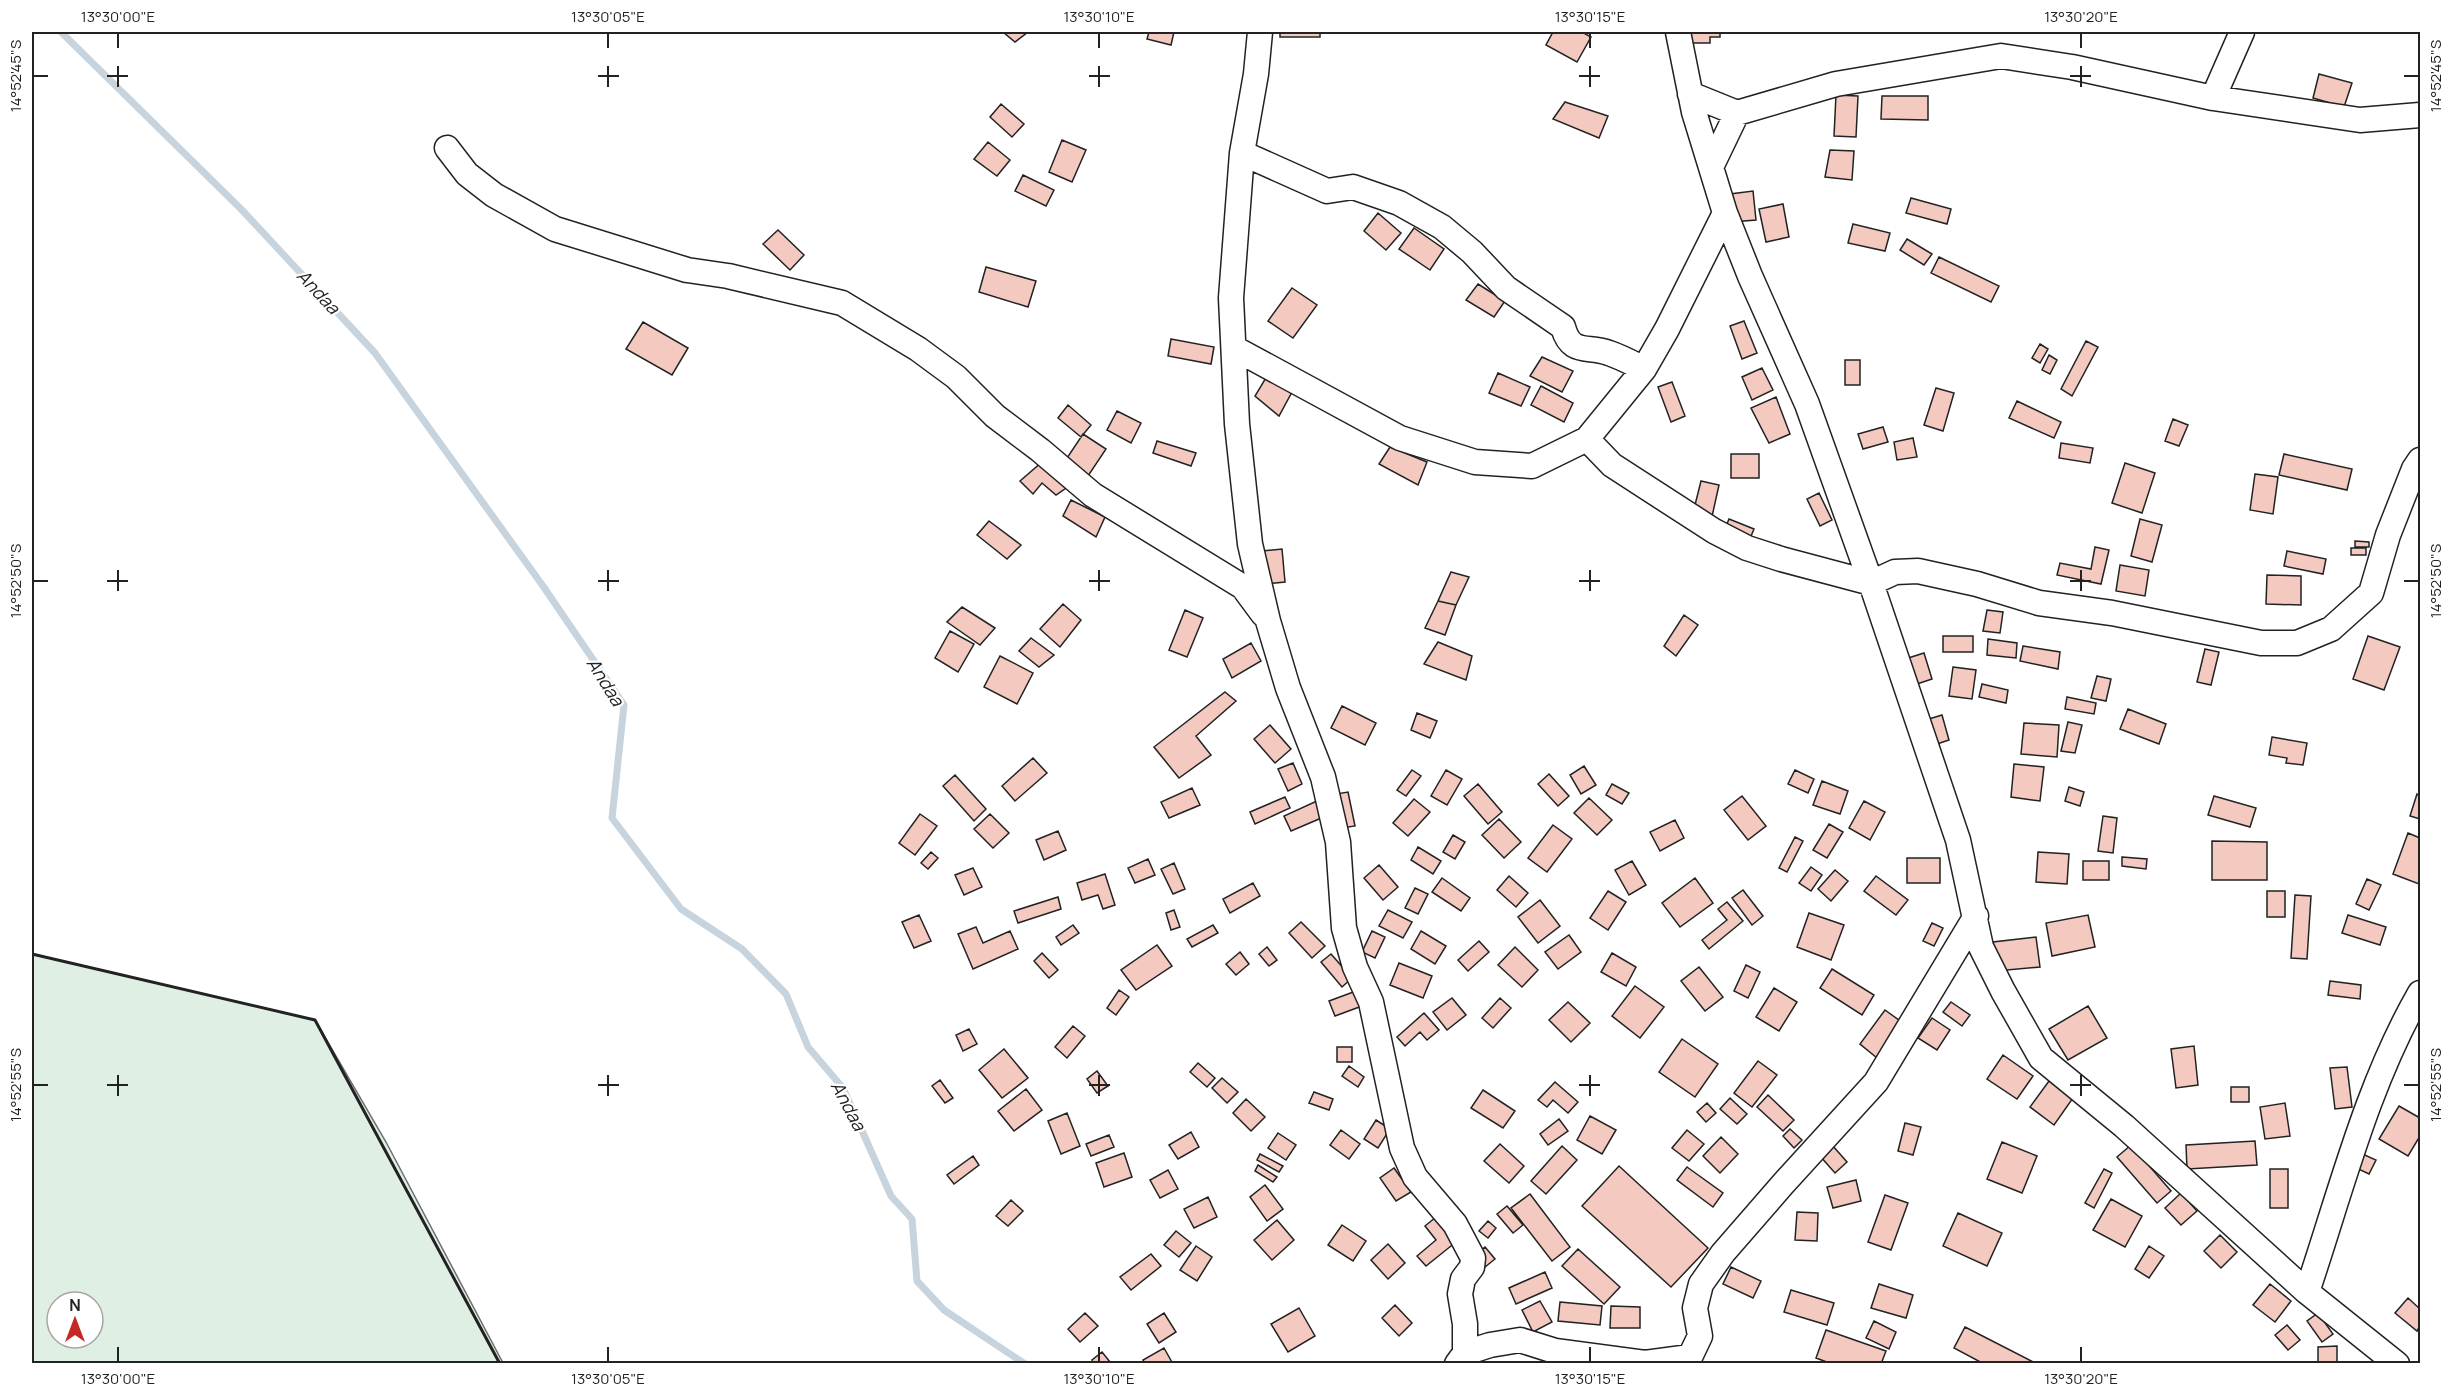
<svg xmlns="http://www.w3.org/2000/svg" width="2452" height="1395" viewBox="0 0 2452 1395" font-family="Manrope,sans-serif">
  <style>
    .green { fill: #e0efe3; stroke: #6f6f6f; stroke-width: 1.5; fill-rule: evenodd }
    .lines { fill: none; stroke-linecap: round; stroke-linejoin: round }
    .stream { stroke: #c7d3dd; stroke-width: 7 }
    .building { fill: #f3c9c0; stroke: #222; stroke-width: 1.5 }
    .minor-casing { stroke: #222; stroke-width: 27 }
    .minor { stroke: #fff; stroke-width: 24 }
    .wall { stroke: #222; stroke-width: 3 }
    .ticks { fill: none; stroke: #222; stroke-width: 2 }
    .labels { text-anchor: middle; stroke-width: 4.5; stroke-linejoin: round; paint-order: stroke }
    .water-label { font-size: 18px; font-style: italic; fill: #222; stroke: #fff }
    .neatline { fill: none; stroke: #222; stroke-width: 2 }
    .ticks-label { font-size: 15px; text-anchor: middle; fill: #222 }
  </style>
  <rect width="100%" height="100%" fill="#fff"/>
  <!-- green -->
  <path class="green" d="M32 954 315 1020 386 1142 503 1363H32ZM57 1302H93V1338H57Z"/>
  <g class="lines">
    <!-- stream -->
    <path class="stream" d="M61 32 241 209 375 353 543 586 624 705 612 818 681 909 742 949 786 994 808 1047 843 1088 891 1196 912 1219 917 1281 944 1310 1025 1364"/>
  </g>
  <!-- building -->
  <path class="building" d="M1003 32H1028L1015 42Z
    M1149 32H1174L1171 45 1147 39Z
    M1280 32H1320V37H1280Z
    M1553 32H1582L1591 37 1577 62 1546 45Z
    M1690 32H1720V37H1710V43H1690Z
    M2319 74 2352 83 2344 107 2313 98Z
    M1836 95 1858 96 1856 137 1834 136Z
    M1882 96H1928V120L1881 119Z
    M1565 102 1608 116 1599 138 1553 119Z
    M1001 104 1024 124 1012 137 990 117Z
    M1062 140 1086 150 1072 182 1049 172Z
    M988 142 1010 160 997 176 974 159Z
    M1830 150 1854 151 1852 180 1825 177Z
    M1023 175 1054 190 1046 206 1015 191Z
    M1753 191 1756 220 1732 222 1730 194Z
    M1911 198 1951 209 1947 224 1906 213Z
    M1783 204 1789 237 1766 242 1759 209Z
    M1378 213 1401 233 1386 250 1364 231Z
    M1853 224 1890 233 1885 251 1848 243Z
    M1414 228 1444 249 1430 270 1399 249Z
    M778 230 804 255 790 270 763 244Z
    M1907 239 1932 254 1924 265 1900 250Z
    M1939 257 1999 286 1991 302 1931 273Z
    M986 267 1036 281 1028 307 979 292Z
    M1478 284 1505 301 1494 317 1466 300Z
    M1292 288 1317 305 1293 338 1268 321Z
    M1744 321 1757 353 1742 359 1730 326Z
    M643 322 688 348 672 375 626 349Z
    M1171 339 1214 347 1211 364 1168 356Z
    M2086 341 2098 347 2072 396 2061 389Z
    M2040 344 2048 349 2040 363 2032 358Z
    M2049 355 2057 360 2050 374 2042 370Z
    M1542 357 1573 371 1562 392 1530 376Z
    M1845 360H1860V385H1845Z
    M1762 368 1773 390 1752 400 1742 377Z
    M1498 373 1530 387 1521 406 1489 393Z
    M1267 376 1292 392 1279 416 1255 396Z
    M1672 382 1685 416 1671 422 1658 387Z
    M1541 386 1573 403 1564 422 1531 405Z
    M1936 388 1954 393 1943 431 1924 425Z
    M1776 397 1790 434 1769 443 1751 408Z
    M2017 401 2061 422 2054 438 2009 418Z
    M1068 405 1091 425 1081 437 1058 418Z
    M1117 411 1141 423 1131 443 1107 430Z
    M2173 419 2188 425 2179 446 2165 441Z
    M1883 427 1888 442 1863 449 1858 434Z
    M1083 434 1106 449 1088 476 1065 461Z
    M1913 438 1917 457 1897 460 1894 442Z
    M1157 441 1196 453 1191 466 1153 453Z
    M2061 443 2093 448 2090 463 2059 458Z
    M1390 447 1427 462 1418 485 1379 464Z
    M1731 454H1759V478H1731Z
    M2284 454 2352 469 2347 490 2279 475Z
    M1042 462 1072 484 1056 495 1042 483 1033 494 1020 481Z
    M2125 463 2155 473 2142 513 2112 503Z
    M2255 474 2278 477 2273 514 2250 510Z
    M1701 481 1719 485 1711 521 1692 517Z
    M1819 493 1832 520 1820 526 1807 499Z
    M1071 500 1105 517 1096 537 1063 516Z
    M1729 519 1754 529 1749 541 1724 531Z
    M2140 519 2162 525 2152 562 2131 556Z
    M989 521 1021 545 1007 559 977 535Z
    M2355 541 2369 542V547H2355Z
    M2095 547 2109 550 2101 584 2057 575 2060 563 2091 569Z
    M2351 548H2366V555H2351Z
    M1282 549 1285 582 1265 584 1262 551Z
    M2287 551 2326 559 2323 574 2284 566Z
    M2120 565 2149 570 2145 596 2116 591Z
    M1451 572 1469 577 1456 605 1438 601Z
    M2267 575 2301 576V605L2266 604Z
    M1438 601 1456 605 1445 635 1425 628Z
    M1063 604 1081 620 1060 647 1040 629Z
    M962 607 995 628 980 645 947 622Z
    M1185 610 1203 618 1187 657 1169 650Z
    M1987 610 2003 612 2000 633 1983 631Z
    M1684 615 1698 625 1676 656 1664 646Z
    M950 631 974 644 958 672 935 658Z
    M1943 636H1973V652H1943Z
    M2368 636 2400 647 2384 690 2353 679Z
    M1031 638 1054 655 1039 667 1019 651Z
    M1988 639 2017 643 2016 658 1987 655Z
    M1438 642 1472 656 1466 680 1424 664Z
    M1251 643 1261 661 1232 678 1223 659Z
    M2023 646 2060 652 2058 669 2020 661Z
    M2205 649 2219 652 2211 685 2197 682Z
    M1924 653 1932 679 1914 685 1905 659Z
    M1000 656 1033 673 1017 704 984 687Z
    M1953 667 1976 670 1972 699 1949 696Z
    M2097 676 2111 679 2106 701 2091 698Z
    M1982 684 2008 690 2006 703 1979 697Z
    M1225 692 1236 701 1196 736 1211 755 1179 778 1154 747Z
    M2067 697 2096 703 2094 714 2065 709Z
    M1342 706 1376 723 1365 745 1331 728Z
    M2128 709 2166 724 2159 744 2120 729Z
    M1417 713 1437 721 1430 738 1411 730Z
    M1942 715 1949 740 1937 744 1929 719Z
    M2068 722 2082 725 2075 753 2061 751Z
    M2024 723 2059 725 2057 757 2021 754Z
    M1270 725 1291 749 1275 763 1254 739Z
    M2272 737 2307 743 2303 765 2286 763 2287 758 2269 755Z
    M1033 758 1047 773 1015 801 1002 786Z
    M1293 763 1302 784 1288 791 1278 769Z
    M2014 764 2044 767 2040 801 2011 797Z
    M1584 766 1596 785 1581 794 1570 775Z
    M1412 770 1421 776 1406 796 1397 790Z
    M1446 770 1462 779 1447 805 1431 796Z
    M1795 770 1814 779 1808 793 1788 784Z
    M1549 774 1569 796 1558 806 1538 784Z
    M955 775 986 809 974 821 943 786Z
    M1822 781 1848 791 1840 814 1813 805Z
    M1478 784 1502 812 1488 824 1464 796Z
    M1612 784 1629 793 1622 804 1606 795Z
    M2069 787 2084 792 2080 806 2065 801Z
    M1192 788 1200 805 1169 818 1161 802Z
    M1348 792 1355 826 1342 828 1336 794Z
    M2417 794 2420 796V819L2410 816Z
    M1742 796 1766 826 1748 840 1724 810Z
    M2214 796 2256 808 2250 827 2208 815Z
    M1285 797 1290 808 1255 824 1250 812Z
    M1589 798 1612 820 1597 835 1574 813Z
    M1414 799 1430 812 1408 836 1393 823Z
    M1319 800 1326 816 1291 831 1284 816Z
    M1864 801 1885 812 1870 840 1849 828Z
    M920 814 937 826 915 855 899 843Z
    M990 814 1009 833 993 848 974 829Z
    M2103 816 2117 818 2113 853 2098 851Z
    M1499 819 1521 842 1504 858 1482 835Z
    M1675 820 1684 838 1660 851 1650 832Z
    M1829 824 1843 832 1827 858 1813 850Z
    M1553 825 1572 839 1547 872 1528 858Z
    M1058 831 1066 850 1044 860 1036 840Z
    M2408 833 2420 838 2419 884 2393 874Z
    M1453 835 1465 842 1455 859 1443 852Z
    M1795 837 1803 841 1787 872 1779 868Z
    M2212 841 2267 842V880H2212Z
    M1418 847 1441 861 1433 874 1411 860Z
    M931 852 938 858 928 869 921 863Z
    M2038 852 2069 854 2067 884 2036 882Z
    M2122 857 2147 859 2146 869 2122 866Z
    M1907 858H1940V883H1907Z
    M1148 859 1155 875 1135 883 1128 868Z
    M1632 861 1646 885 1629 895 1615 870Z
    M2083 861H2109V880H2083Z
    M1174 863 1185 889 1173 894 1161 869Z
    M1379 865 1398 887 1383 900 1364 878Z
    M1811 867 1822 875 1811 891 1799 883Z
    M973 868 982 887 964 895 955 875Z
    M1835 870 1848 881 1831 901 1818 889Z
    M1105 874 1115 905 1103 909 1098 895 1082 900 1077 883Z
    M1509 876 1528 893 1516 907 1497 890Z
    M1876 876 1908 900 1896 915 1864 891Z
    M1442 878 1470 898 1461 911 1432 892Z
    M1695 878 1713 903 1680 927 1662 903Z
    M2367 879 2381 885 2369 910 2356 904Z
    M1253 883 1260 896 1230 913 1223 899Z
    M1415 888 1428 894 1418 914 1405 908Z
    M1743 890 1763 916 1752 925 1732 898Z
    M1608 891 1626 902 1608 930 1590 918Z
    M2267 891H2285V917H2267Z
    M2295 895 2311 896 2307 959 2291 958Z
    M1058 897 1061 909 1018 923 1014 911Z
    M1540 900 1560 926 1538 943 1518 917Z
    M1727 902 1743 921 1709 949 1702 940 1727 920 1718 909Z
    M1174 910 1180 927 1171 930 1166 913Z
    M1388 910 1412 922 1403 938 1379 926Z
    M1809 913 1844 925 1831 960 1797 947Z
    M919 915 931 941 914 948 902 922Z
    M2088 915 2095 947 2052 956 2046 923Z
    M2348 915 2386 927 2380 945 2342 933Z
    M1301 922 1325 946 1312 958 1289 933Z
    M1932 923 1943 928 1934 946 1923 941Z
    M1073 925 1079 933 1061 945 1056 937Z
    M1213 925 1218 933 1192 947 1187 939Z
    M976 927 983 943 1010 931 1018 949 973 969 958 934Z
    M1372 931 1385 937 1375 958 1362 952Z
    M1421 931 1446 946 1435 964 1411 949Z
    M1569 935 1581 952 1558 969 1545 952Z
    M2036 937 2040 967 1996 971 1993 942Z
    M1479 941 1489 952 1468 971 1458 960Z
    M1157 945 1172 966 1136 990 1121 970Z
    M1267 947 1277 960 1269 966 1259 954Z
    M1515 947 1538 970 1522 987 1498 965Z
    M1240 952 1249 964 1236 975 1226 964Z
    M1042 953 1058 970 1049 978 1034 961Z
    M1612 953 1636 967 1626 986 1601 972Z
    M1331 954 1352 978 1342 987 1321 962Z
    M1399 963 1432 976 1423 998 1390 985Z
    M1746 965 1760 972 1748 998 1734 991Z
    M1699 967 1723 997 1705 1011 1681 981Z
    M1832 969 1874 995 1862 1015 1820 988Z
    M2330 981 2361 985 2360 999 2328 995Z
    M1635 986 1664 1007 1640 1038 1612 1016Z
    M1774 988 1797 1002 1779 1031 1756 1017Z
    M1119 990 1129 997 1116 1015 1107 1008Z
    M1356 991 1362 1006 1335 1016 1329 1001Z
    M1452 998 1466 1015 1447 1030 1433 1012Z
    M1500 998 1511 1008 1493 1028 1482 1018Z
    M1568 1002 1590 1023 1571 1042 1549 1020Z
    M1951 1002 1970 1015 1962 1026 1943 1012Z
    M2088 1006 2107 1038 2068 1060 2049 1029Z
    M1885 1010 1903 1023 1877 1058 1860 1044Z
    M1424 1013 1439 1030 1427 1040 1420 1032 1405 1046 1397 1037Z
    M1932 1018 1950 1030 1937 1050 1918 1038Z
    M1073 1026 1085 1036 1067 1058 1055 1047Z
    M969 1029 977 1044 963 1051 956 1035Z
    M1682 1039 1718 1064 1695 1097 1659 1072Z
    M2194 1046 2198 1085 2176 1088 2171 1049Z
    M1337 1047H1352V1062H1337Z
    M1004 1049 1028 1078 1002 1098 979 1070Z
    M2003 1055 2033 1076 2017 1099 1987 1079Z
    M1758 1061 1777 1075 1752 1107 1734 1093Z
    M1198 1063 1215 1078 1207 1087 1190 1072Z
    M1349 1066 1364 1077 1358 1087 1342 1076Z
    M2347 1067 2352 1107 2335 1109 2330 1068Z
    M1097 1071 1108 1086 1097 1093 1087 1079Z
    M1222 1078 1238 1092 1227 1103 1212 1088Z
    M940 1080 953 1098 945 1103 932 1086Z
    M2049 1081 2073 1098 2054 1125 2030 1107Z
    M1555 1082 1578 1102 1568 1113 1553 1100 1547 1107 1538 1100Z
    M2231 1087H2249V1102H2231Z
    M1026 1089 1042 1110 1014 1131 998 1111Z
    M1483 1090 1515 1111 1503 1128 1471 1108Z
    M1314 1092 1333 1099 1329 1110 1309 1103Z
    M1768 1095 1794 1120 1783 1131 1757 1107Z
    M1730 1098 1747 1114 1737 1124 1720 1109Z
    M1246 1099 1265 1117 1251 1131 1233 1113Z
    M1707 1103 1716 1113 1706 1122 1697 1112Z
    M2285 1103 2290 1136 2265 1139 2260 1107Z
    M2399 1106 2420 1118V1136L2408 1156 2379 1139Z
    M1067 1113 1080 1146 1061 1154 1048 1121Z
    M1590 1116 1616 1130 1602 1154 1577 1140Z
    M1559 1119 1568 1131 1548 1145 1540 1134Z
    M1376 1120 1390 1129 1378 1148 1364 1139Z
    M1905 1123 1921 1127 1913 1155 1898 1151Z
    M1790 1129 1802 1140 1794 1148 1783 1136Z
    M1341 1130 1360 1144 1349 1159 1330 1145Z
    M1687 1130 1704 1144 1689 1161 1672 1148Z
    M1191 1132 1199 1147 1178 1159 1169 1145Z
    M1278 1133 1296 1145 1286 1160 1268 1148Z
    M1109 1135 1114 1147 1091 1156 1086 1144Z
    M1721 1137 1738 1154 1720 1173 1703 1156Z
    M2255 1141 2257 1165 2187 1169 2186 1145Z
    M2002 1142 2037 1156 2022 1193 1987 1179Z
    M1500 1144 1524 1166 1509 1183 1484 1161Z
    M1832 1145 1847 1162 1835 1173 1820 1156Z
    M2131 1145 2171 1191 2157 1203 2117 1157Z
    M1562 1146 1577 1160 1546 1194 1531 1181Z
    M2358 1152 2376 1160 2369 1174 2352 1166Z
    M1124 1153 1132 1177 1104 1187 1096 1163Z
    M1260 1154 1283 1166 1279 1172 1257 1160Z
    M973 1156 979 1165 954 1184 947 1175Z
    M1258 1165 1277 1177 1273 1182 1255 1171Z
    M1619 1166 1708 1248 1671 1287 1582 1206Z
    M1687 1167 1723 1193 1713 1207 1677 1180Z
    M1394 1168 1411 1192 1396 1201 1380 1178Z
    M2104 1169 2112 1173 2094 1208 2085 1203Z
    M2270 1169H2288V1208H2270Z
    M1168 1170 1178 1189 1160 1198 1150 1180Z
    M1856 1180 1861 1201 1833 1208 1827 1187Z
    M1265 1185 1283 1209 1267 1221 1250 1197Z
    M2181 1193 2197 1211 2181 1225 2165 1208Z
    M1530 1194 1570 1247 1552 1261 1511 1208Z
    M1885 1195 1908 1203 1891 1250 1868 1242Z
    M1208 1197 1217 1217 1194 1228 1184 1209Z
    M2111 1199 2142 1216 2125 1247 2093 1230Z
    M1011 1200 1023 1211 1008 1226 996 1216Z
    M1507 1206 1523 1225 1513 1233 1497 1214Z
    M1797 1212 1818 1213 1817 1241 1795 1240Z
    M1958 1213 2002 1233 1987 1266 1943 1246Z
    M1436 1217 1456 1242 1426 1266 1417 1256 1436 1240 1425 1226Z
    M1277 1220 1294 1240 1272 1260 1254 1240Z
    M1488 1221 1496 1228 1488 1238 1479 1231Z
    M1342 1225 1366 1241 1353 1261 1328 1245Z
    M1176 1231 1191 1243 1179 1257 1164 1245Z
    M2220 1235 2237 1252 2221 1268 2204 1251Z
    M1388 1244 1405 1263 1388 1279 1371 1260Z
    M1196 1246 1212 1257 1197 1281 1180 1270Z
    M2149 1246 2164 1256 2149 1278 2135 1269Z
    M1485 1247 1495 1259 1485 1267 1475 1255Z
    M1578 1249 1620 1287 1604 1304 1562 1266Z
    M1151 1254 1161 1266 1131 1290 1120 1277Z
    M1731 1267 1761 1281 1753 1298 1723 1284Z
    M1545 1272 1552 1288 1516 1304 1509 1288Z
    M1879 1284 1913 1295 1906 1318 1871 1308Z
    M2270 1284 2291 1301 2275 1322 2253 1305Z
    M1791 1290 1834 1303 1827 1325 1784 1312Z
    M2408 1298 2420 1309V1326L2417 1331 2395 1313Z
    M1540 1301 1552 1322 1533 1332 1522 1310Z
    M1560 1302 1602 1306 1600 1325 1558 1321Z
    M1395 1305 1412 1323 1399 1336 1382 1318Z
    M1611 1306 1640 1307V1328H1610Z
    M1299 1308 1315 1336 1288 1352 1271 1324Z
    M1085 1313 1098 1326 1080 1342 1068 1329Z
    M1164 1313 1176 1332 1159 1343 1147 1324Z
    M2318 1313 2333 1334 2322 1342 2307 1321Z
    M1874 1321 1896 1332 1889 1349 1866 1338Z
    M2287 1325 2300 1340 2288 1350 2275 1335Z
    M1965 1327 2037 1364H1984L1954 1348Z
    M1826 1330 1886 1351 1881 1364H1832L1816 1358Z
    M2337 1346V1364H2318V1347Z
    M1164 1348 1173 1364H1145L1143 1360Z
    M1102 1352 1110 1362 1094 1364 1092 1360Z"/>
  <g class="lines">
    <!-- minor casing -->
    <g class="minor-casing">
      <path id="minor" d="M1260 32 1256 74 1242 153 1231 298 1237 424 1250 544 1268 621 1288 688 1323 777 1338 842 1344 928 1355 967 1371 1002 1402 1148 1415 1177 1455 1224 1473 1258 1472 1267 1463 1279 1460 1294 1465 1324V1353L1457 1364
        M1678 32 1694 112 1725 213 1750 276 1807 404 1871 583 1958 840 1981 947 2003 991 2041 1058 2124 1126 2307 1292 2397 1364
        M1690 94 1737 113 1836 84 2001 56 2072 67 2213 98 2360 120 2420 115
        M2213 98 2242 32
        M447 148 467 174 494 195 555 229 687 270 728 276 842 303 918 349 956 377 995 416 1040 450 1093 495 1243 587 1263 614
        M1242 153 1327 191 1353 187 1399 203 1442 227 1472 252 1506 288 1563 327C1571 356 1587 345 1609 353 1621 357 1632 363 1644 369
        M1712 165 1737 113
        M1234 348 1400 438 1475 462 1532 466 1587 439 1644 369 1667 329 1725 213
        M1587 439 1612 465 1714 531 1747 548 1781 559 1871 583 1895 572 1918 571 1977 584 2039 603 2112 613 2261 643H2297L2331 629 2371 593 2388 535 2414 469 2420 460
        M2307 1292C2341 1191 2367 1085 2420 993
        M1465 1353 1490 1345 1520 1340 1555 1351 1645 1363 1690 1357 1700 1336 1695 1308 1701 1284 1723 1253 1783 1184 1876 1082 1976 916"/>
    </g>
    <!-- minor -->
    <use href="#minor" class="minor"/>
    <!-- wall -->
    <path class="wall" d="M32 954 315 1020 500 1364"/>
  </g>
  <!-- ticks -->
  <path class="ticks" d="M118 33V48M608 33V48M1099 33V48M1590 33V48M2081 33V48M118 66V87M608 66V87M1099 66V87M1590 66V87M2081 66V87M33 76H48M107 76H128M598 76H619M1089 76H1110M1579 76H1600M2070 76H2091M2404 76H2419M118 570V591M608 570V591M1099 570V591M1590 570V591M2081 570V591M33 581H48M107 581H128M598 581H619M1089 581H1110M1579 581H1600M2070 581H2091M2404 581H2419M118 1075V1096M608 1075V1096M1099 1075V1096M1590 1075V1096M2081 1075V1096M33 1085H48M107 1085H128M598 1085H619M1089 1085H1110M1579 1085H1600M2070 1085H2091M2404 1085H2419M118 1347V1362M608 1347V1362M1099 1347V1362M1590 1347V1362M2081 1347V1362"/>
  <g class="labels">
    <!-- water labels -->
    <g class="water-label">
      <text transform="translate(318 292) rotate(47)" y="6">Andaa</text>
      <text transform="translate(605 682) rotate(58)" y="6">Andaa</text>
      <text transform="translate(848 1106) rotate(62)" y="6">Andaa</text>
    </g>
  </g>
  <!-- border -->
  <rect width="2452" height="1395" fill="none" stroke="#ffffff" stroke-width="66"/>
  <!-- north arrow -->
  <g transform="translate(75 1320)"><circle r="28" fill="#ffffff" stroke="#a7a7a7" stroke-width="1.5"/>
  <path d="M0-4.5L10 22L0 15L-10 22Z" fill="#c62828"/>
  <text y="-9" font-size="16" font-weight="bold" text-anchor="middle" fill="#222222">N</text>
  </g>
  <rect x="33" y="33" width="2386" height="1329" class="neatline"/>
  <g class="ticks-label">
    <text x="118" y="22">13°30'00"E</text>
    <text x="608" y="22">13°30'05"E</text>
    <text x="1099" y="22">13°30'10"E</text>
    <text x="1590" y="22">13°30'15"E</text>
    <text x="2081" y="22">13°30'20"E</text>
    <text transform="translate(16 76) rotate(-90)" y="5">14°52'45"S</text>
    <text transform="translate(2436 76) rotate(-90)" y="5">14°52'45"S</text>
    <text transform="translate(16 581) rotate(-90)" y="5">14°52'50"S</text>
    <text transform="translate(2436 581) rotate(-90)" y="5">14°52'50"S</text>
    <text transform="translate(16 1085) rotate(-90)" y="5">14°52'55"S</text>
    <text transform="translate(2436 1085) rotate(-90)" y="5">14°52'55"S</text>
    <text x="118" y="1384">13°30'00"E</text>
    <text x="608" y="1384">13°30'05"E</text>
    <text x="1099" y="1384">13°30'10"E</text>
    <text x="1590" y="1384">13°30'15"E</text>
    <text x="2081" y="1384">13°30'20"E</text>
  </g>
</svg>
